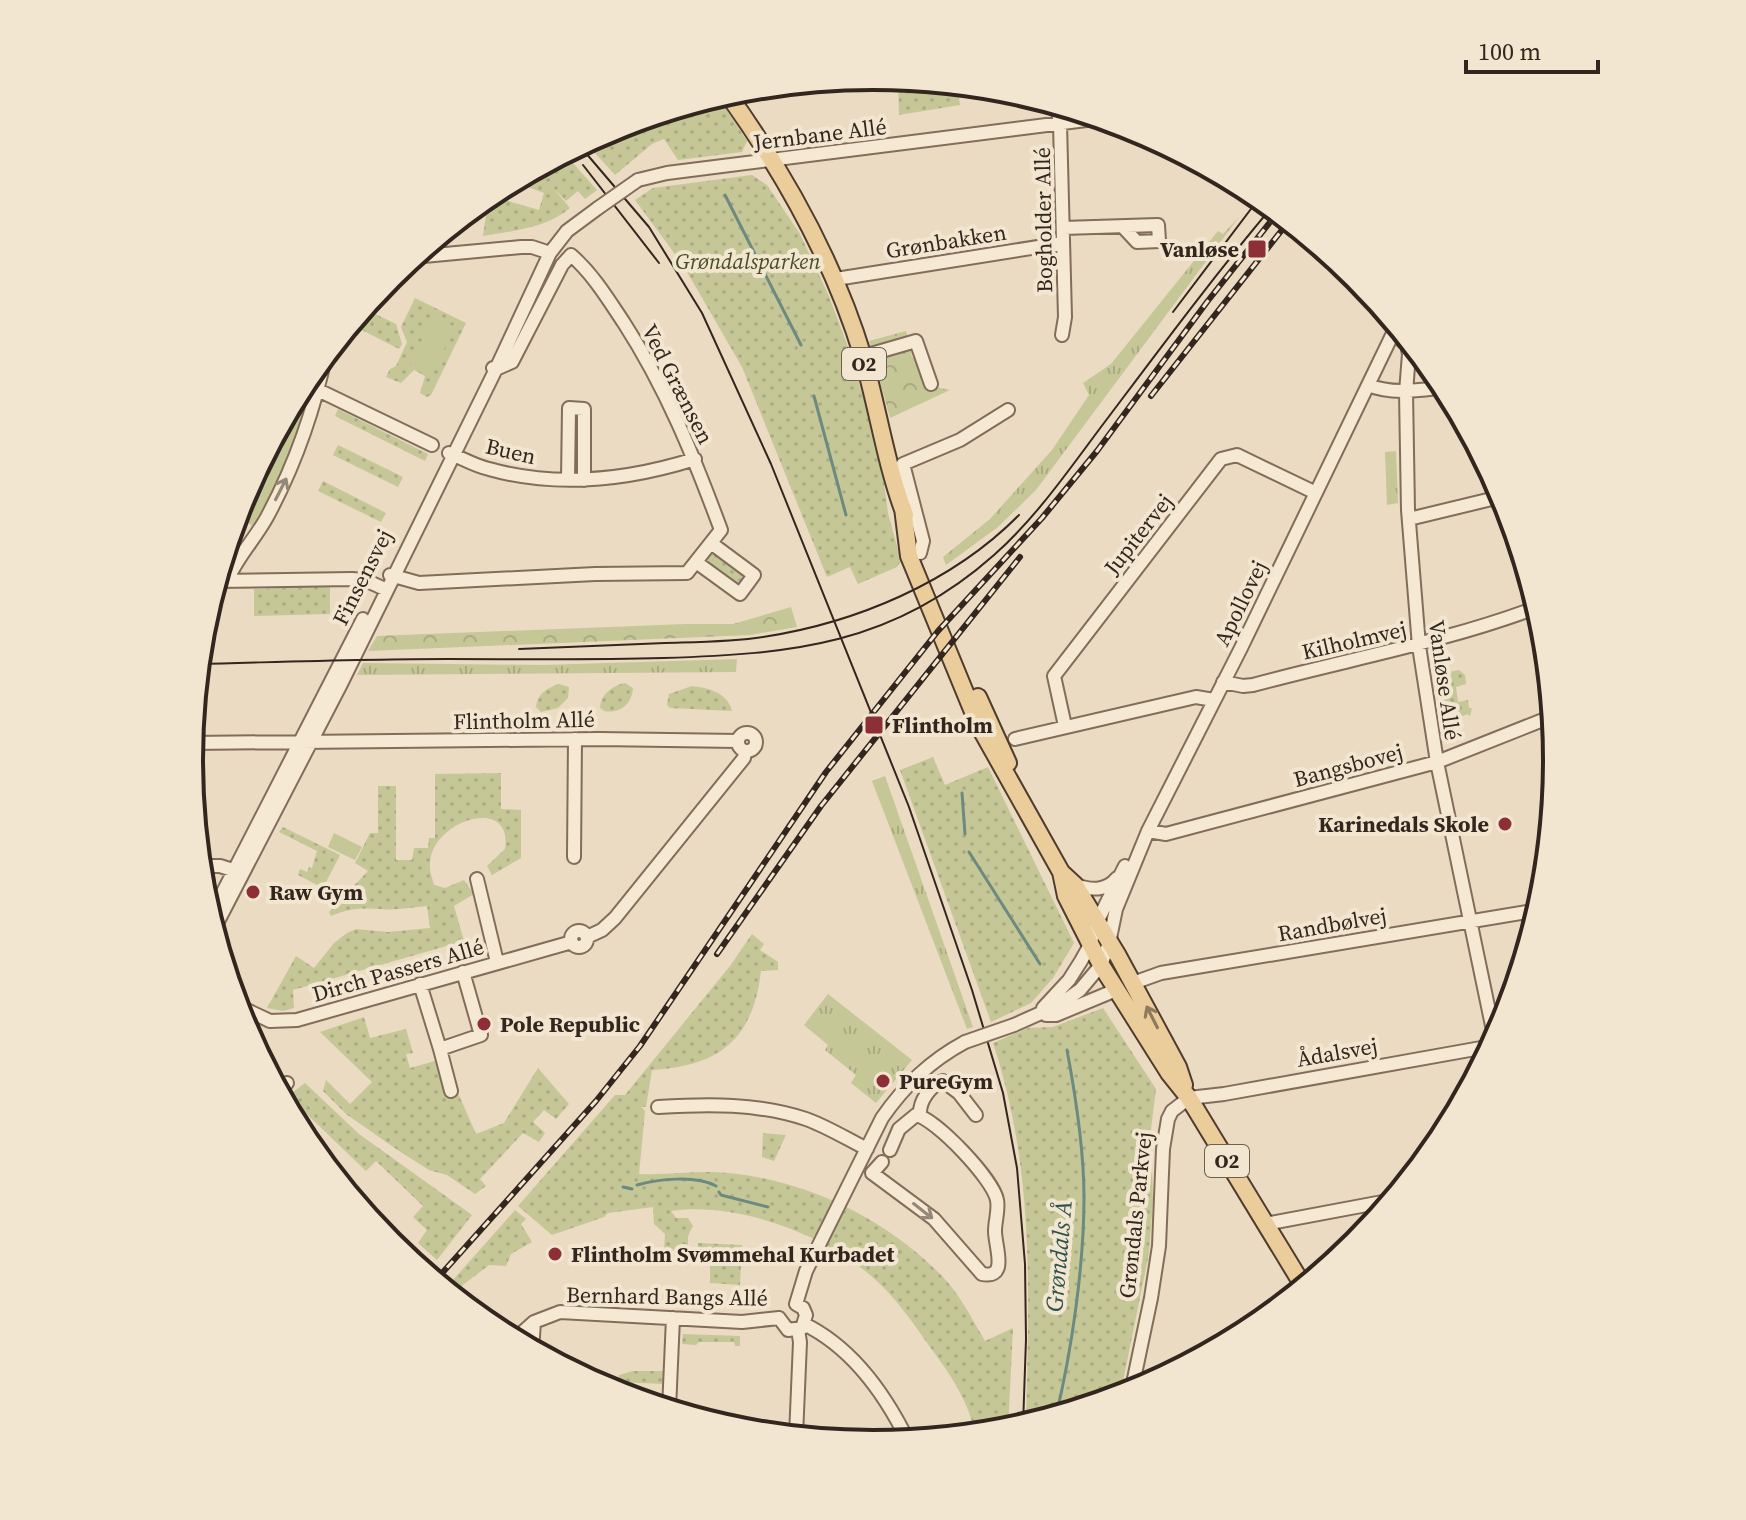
<svg xmlns="http://www.w3.org/2000/svg" width="1746" height="1520" viewBox="0 0 1746 1520" font-family="'Source Serif 4',serif">
  <style>
    .grass { fill: url(#grass-tufts) }
    .forest { fill: url(#forest-crowns) }
    .park { fill: url(#park-dots) }
    .pitch { fill: #c5c797 }
    .lines { fill: none; stroke-linecap: round; stroke-linejoin: round }
    .stream { stroke: #6c8a80; stroke-width: 3 }
    .minor-casing { stroke: #826d5a; stroke-width: 16 }
    .major-casing { stroke: #503c2e; stroke-width: 20 }
    .minor { stroke: #f6e9d4; stroke-width: 12 }
    .major { stroke: #ebcd9c; stroke-width: 16 }
    .tram { stroke: #33261e; stroke-width: 2 }
    .rail-casing { stroke: #33261e; stroke-width: 6 }
    .rail { stroke: #f2e6d0; stroke-width: 3; stroke-dasharray: 9; stroke-linecap: butt }
    .minor-bridge-casing { stroke: #826d5a; stroke-width: 16; stroke-linecap: butt }
    .minor-bridge { stroke: #f6e9d4; stroke-width: 12 }
    .oneway { stroke: #948879 }
    .oneway2 { stroke: #8f7a5d }
    .poi-dot { fill: #8d2f36; stroke: #f2e6d0; stroke-width: 3 }
    .labels { text-anchor: middle; stroke-width: 8; stroke-linejoin: round; paint-order: stroke }
    .shield { fill: #f2e6d0; stroke: #6c6053; stroke-width: 2 }
    .shield-label { font-size: 20px; font-weight: bold; fill: #33261e }
    .street-label { font-size: 22px; fill: #33261e; stroke: #f2e6d0 }
    .poi-label { font-size: 22px; font-weight: bold; fill: #33261e; stroke: #f2e6d0; text-anchor: start }
    .park-label { font-size: 22px; font-style: italic; fill: #474e26; stroke: #f2e6d0 }
    .water-label { font-size: 24px; font-style: italic; fill: #2e524d; stroke: #f2e6d0 }
    .rim { fill: none; stroke: #33261e; stroke-width: 4 }
  </style>
  <defs>
    <pattern id="grass-tufts" width="24" height="20" patternUnits="userSpaceOnUse" patternTransform="scale(2)"><rect width="24" height="20" fill="#c5c797"/><path d="M3 7l-1-3M5 7V3M7 7l1-3M15 17l-1-3M17 17v-4M19 17l1-3" fill="none" stroke="#aaab82"/></pattern>
    <pattern id="forest-crowns" width="20" height="18" patternUnits="userSpaceOnUse" patternTransform="scale(2)"><rect width="20" height="18" fill="#c5c797"/><path d="M2 6a3 3 0 1 1 6 0M12 15a3 3 0 1 1 6 0" fill="none" stroke="#aaab82"/></pattern>
    <pattern id="park-dots" width="8" height="8" patternUnits="userSpaceOnUse" patternTransform="scale(2)"><rect width="8" height="8" fill="#c5c797"/><path d="M2 2h.1M6 6h.1" fill="none" stroke="#aaab82" stroke-width="1.8" stroke-linecap="round"/></pattern>
  </defs>
  <rect width="100%" height="100%" fill="#eadbc2"/>
  <!-- grass -->
  <path class="grass" d="M1239 217 1036 490 998 527 946 565 943 557 990 519 1052 450 1089 395 1083 383 1111 364 1218 231 1223 234Z
    M1396 451 1398 503 1387 505 1385 452Z
    M737 659 736 672 357 675 363 663 543 665Z
    M885 776 973 1027 967 1029 872 781Z
    M828 994 912 1060 876 1103 851 1083 856 1075 825 1050 828 1045 804 1025Z"/>
  <!-- forest -->
  <path class="forest" d="M906 331 912 357 920 356 930 386 950 390 890 418 869 341Z
    M791 607 797 627 750 635 368 651 377 636 686 624H733Z"/>
  <!-- park -->
  <path class="park" d="M898 78 957 84 960 105 899 115Z
    M718 96 747 141 742 152 678 160 664 139 652 144 615 175 585 142 612 128Z
    M564 153 597 190 585 199 578 191 566 201 554 189 570 208C547 228 512 231 483 236L487 208 495 209 498 198 539 210 544 193 511 181Z
    M752 175 767 185 800 234 828 294 850 352 874 435 883 476 888 513 901 561 897 567 858 584 850 567 827 577 742 367 683 265 635 200 653 188Z
    M415 298 466 323 431 395 427 397 420 393 425 376 414 370 401 383 386 377 390 369 396 366 407 342 401 327Z
    M363 308 396 324 402 344 399 349 350 324Z
    M338 409 428 454 425 461 335 416Z
    M338 445 403 477 398 487 333 455Z
    M323 481 386 513 381 522 318 491Z
    M712 551 748 576 739 588 704 561Z
    M330 586V614L254 616V589Z
    M1459 670 1465 675 1466 684 1456 687 1458 702 1468 700 1469 708H1472L1470 716 1468 714 1459 717V720L1452 723 1449 715 1442 716 1435 675Z
    M625 683 633 688C632 704 620 714 604 711L600 708C601 694 612 686 625 683Z
    M559 684 569 687 568 698 558 708 541 712 536 707C537 694 547 688 559 684Z
    M692 686C709 688 728 693 732 711L670 708 667 705 669 694Z
    M933 757 945 785 988 767 1074 943 1053 978 1031 1003 991 1022 900 770Z
    M501 773V809L521 810V858L492 875 487 866 505 849C514 793 427 821 430 867 430 873 433 880 434 885L445 888 464 880 474 894 454 906 464 941 293 990 294 1008 283 1011 267 1008 296 956 314 968 334 943 347 933 356 929 388 932 430 928 427 906C412 907 396 911 381 909 362 908 350 908 331 916L329 912 368 871 355 863 370 833H378V786H396V860H412L414 848H428L429 838H435V774Z
    M283 827 340 855 323 888 298 875 300 869 307 872 309 867 312 868 317 851 279 832Z
    M752 934 764 944 760 950 778 962V970L761 971C753 1040 719 1066 652 1070L646 1107H641L645 1111 639 1174C663 1175 688 1172 712 1172 796 1175 882 1215 941 1275 959 1293 972 1319 985 1341L1013 1328 1008 1430 975 1434C969 1401 950 1374 930 1347 915 1326 899 1302 880 1284 831 1236 739 1201 671 1211L676 1218H688L693 1226C691 1230 688 1234 688 1238 687 1252 695 1260 674 1260L664 1251 665 1234 654 1224 653 1207 608 1213 604 1217 552 1235 518 1206 615 1095H625L730 966Z
    M1103 1008 1156 1089 1151 1129 1153 1200 1149 1253 1120 1396 1026 1425C1029 1294 1035 1170 993 1043L1028 1028 1053 1027Z
    M364 1017 370 1038 406 1029 413 1053 406 1054 410 1068 435 1061 445 1092 458 1093 476 1134 504 1123 538 1068 569 1104 556 1119 544 1110 533 1122 545 1133 539 1142 523 1133 480 1179 486 1186 475 1194 447 1175 429 1170 399 1151 346 1114 323 1091 326 1080 350 1104 372 1082 320 1032Z
    M305 1083 359 1134 472 1215 437 1260 418 1243 427 1230 413 1217 423 1206 376 1161 366 1171 288 1096Z
    M763 1133 786 1135 774 1161 762 1157Z
    M515 1210 526 1219 521 1224 532 1242 511 1254 506 1266 489 1265 451 1294 445 1289Z
    M698 1243 742 1245 740 1285 710 1283V1263H697Z
    M683 1334 740 1336V1346H735L734 1342H699L696 1345 682 1344Z
    M633 1371H663V1384L618 1382 619 1375Z"/>
  <!-- pitch -->
  <path class="pitch" d="M434 316 455 327 431 377 409 367Z
    M319 362C306 421 284 475 252 526L247 521 233 526 241 498 305 380Z
    M334 833 362 847 355 860 328 847Z"/>
  <g class="lines">
    <!-- stream -->
    <path class="stream" d="M725 195 801 345
      M814 396 846 515
      M962 793 965 834
      M969 852 1040 964
      M637 1185C658 1179 696 1175 716 1186
      M623 1187 632 1189
      M719 1192 721 1195 768 1207
      M1056 1416C1072 1349 1084 1265 1084 1197 1084 1148 1076 1098 1067 1050"/>
    <!-- minor casing -->
    <g class="minor-casing">
      <path id="minor" d="M1057 104 1060 124 1065 317 1062 335
        M638 180 667 173 1102 118
        M1063 228 1158 225 1159 241 1137 242 1123 227
        M413 257 521 247H532L550 253
        M836 279 1063 243
        M1394 333 1407 345 1409 354 1406 392 1408 510 1419 646 1437 762 1495 1040
        M871 354 916 341 931 384
        M1368 385C1393 395 1419 390 1446 387
        M318 390 432 445
        M449 453C462 458 475 466 489 469 557 488 628 480 695 459
        M568 479 569 408 584 409V480
        M1409 519 1504 496
        M920 553 923 541 903 464 960 440 1008 410
        M696 562 740 594 754 575 711 543
        M390 575 419 583 595 574 687 573 721 530C694 457 666 388 624 323 608 299 593 274 571 255L562 265 512 362 496 369 493 368
        M216 581 352 579 365 580 387 590
        M227 581C237 557 255 539 267 517 295 465 314 411 326 353
        M1223 682 1243 686 1253 685C1349 659 1445 642 1538 607
        M1065 726 1054 676 1221 459 1237 455 1316 493
        M738 742a9 9 0 1 1 18 0a9 9 0 1 1-18 0Z
        M1015 739 1196 697 1214 700
        M191 743 599 739 738 741
        M1148 831 1166 834 1437 762 1553 716
        M574 857 575 739
        M199 866H220L239 872
        M477 879 497 962
        M1075 885C1090 890 1106 892 1117 878
        M220 898 363 619
        M213 931 341 684 496 369 550 253 567 231 598 208
        M571 939a8 8 0 1 1 16 0a8 8 0 1 1-16 0Z
        M587 937 602 930 615 918 744 758 745 751
        M1133 983 1161 973 1539 910
        M420 984 440 1049 481 1035 463 972
        M236 1005 270 1021 297 1020 572 942
        M1043 1008 1069 980 1081 961 1090 945 1096 924 1125 866
        M1046 1015H1056L1116 990
        M1014 1025 1059 1005 1080 990 1101 965 1109 943 1116 909 1148 831 1241 648 1397 325
        M440 1049 451 1091
        M279 1092 287 1083
        M658 1107C708 1104 758 1103 806 1119 826 1126 847 1139 867 1149
        M920 1115C919 1101 930 1086 943 1081L959 1093 976 1115
        M882 1162 872 1173 934 1219 982 1274C1009 1279 995 1247 995 1231 995 1221 999 1210 997 1200 993 1179 936 1119 916 1115L899 1129 890 1150
        M1265 1224 1393 1200
        M796 1304 806 1271 882 1118C905 1085 930 1061 965 1042
        M779 1318 788 1330 802 1328 806 1315 803 1308 796 1304
        M804 1324C851 1347 885 1394 908 1441
        M514 1340 534 1322 560 1312 742 1322 779 1318
        M532 1350 534 1322
        M1134 1378 1143 1380 1164 1376
        M1131 1393 1151 1298 1159 1246 1163 1149 1168 1119 1172 1111 1189 1098 1224 1094 1492 1046
        M669 1409 673 1318
        M796 1436 800 1342 798 1330"/>
    </g>
    <!-- major casing -->
    <g class="major-casing">
      <path id="major" d="M727 93C785 174 834 261 863 357 878 409 886 465 905 515
        M903 508 909 556 978 724 1061 872 1066 896 1101 965 1169 1073 1189 1098 1304 1287
        M978 697 1008 763
        M1061 872 1075 885 1118 956 1178 1067 1184 1085"/>
    </g>
    <!-- minor -->
    <use href="#minor" class="minor"/>
    <!-- major -->
    <use href="#major" class="major"/>
    <!-- tram -->
    <path class="tram" d="M579 145 649 227 702 313 771 464 909 807 972 990 1003 1093 1017 1168 1025 1264 1026 1339 1023 1426
      M583 165 659 263
      M1173 312 1260 197
      M519 649C568 647 617 645 665 643 698 642 731 642 763 637 855 623 952 583 1019 515
      M198 664C281 662 364 659 447 659 519 659 591 660 663 658 792 654 893 645 994 555 1037 517 1070 468 1104 423 1159 350 1213 277 1272 207"/>
    <!-- rail casing -->
    <g class="rail-casing">
      <path id="rail" d="M1151 396 1289 221
        M717 954 821 806 1020 557
        M435 1281 596 1101 640 1046 826 772 938 631 1042 518 1097 451 1207 302 1278 212"/>
    </g>
    <!-- rail -->
    <use href="#rail" class="rail"/>
    <!-- minor-bridge casing -->
    <g class="minor-bridge-casing">
      <path id="minor-bridge" d="M598 208 638 180
        M965 1042 1014 1025"/>
    </g>
    <!-- minor-bridge -->
    <use href="#minor-bridge" class="minor-bridge"/>
  </g>
  <!-- one-way arrows -->
  <defs><path id="oneway-shaft" d="M-6 0H5M1.5-3L5.5 0L1.5 3" fill="none" stroke-width="1.6" stroke-linecap="round" stroke-linejoin="round" transform="scale(2)"/></defs>
  <g class="oneway">
    <use href="#oneway-shaft" transform="translate(281 489) rotate(-63)"/>
    <use href="#oneway-shaft" transform="translate(923 1211) rotate(38)"/>
  </g>
  <use class="oneway2" href="#oneway-shaft" transform="translate(1152 1017) rotate(-117)"/>
  <!-- markers -->
  <g class="poi-dot">
    <rect x="1247" y="239" width="20" height="20" rx="4"/>
    <rect x="864" y="715" width="20" height="20" rx="4"/>
    <circle cx="1505" cy="824" r="8"/>
    <circle cx="253" cy="892" r="8"/>
    <circle cx="484" cy="1024" r="8"/>
    <circle cx="883" cy="1081" r="8"/>
    <circle cx="555" cy="1254" r="8"/>
  </g>
  <g class="labels">
    <!-- shield labels -->
    <g class="shield">
      <rect x="842" y="348" width="44" height="32" rx="6"/>
      <rect x="1205" y="1145" width="44" height="32" rx="6"/>
    </g>
    <g class="shield-label">
      <text x="864" y="371">O2</text>
      <text x="1227" y="1168">O2</text>
    </g>
    <!-- street labels -->
    <g class="street-label">
      <text transform="translate(820 134) rotate(-7)" y="8">Jernbane Allé</text>
      <text transform="translate(1043 220) rotate(-91)" y="8">Bogholder Allé</text>
      <text transform="translate(946 241) rotate(-9)" y="8">Grønbakken</text>
      <text transform="translate(678 384) rotate(63)" y="8">Ved Grænsen</text>
      <text transform="translate(511 451) rotate(13)" y="8">Buen</text>
      <text transform="translate(1138 534) rotate(-52)" y="8">Jupitervej</text>
      <text transform="translate(362 577) rotate(-63)" y="8">Finsensvej</text>
      <text transform="translate(1240 603) rotate(-64)" y="8">Apollovej</text>
      <text transform="translate(1354 640) rotate(-13)" y="8">Kilholmvej</text>
      <text transform="translate(1445 680) rotate(82)" y="8">Vanløse Allé</text>
      <text transform="translate(524 720) rotate(-1)" y="8">Flintholm Allé</text>
      <text transform="translate(1348 765) rotate(-15)" y="8">Bangsbovej</text>
      <text transform="translate(1332 924) rotate(-10)" y="8">Randbølvej</text>
      <text transform="translate(398 970) rotate(-16)" y="8">Dirch Passers Allé</text>
      <text transform="translate(1337 1052) rotate(-10)" y="8">Ådalsvej</text>
      <text transform="translate(1135 1215) rotate(-84)" y="8">Grøndals Parkvej</text>
      <text transform="translate(667 1296) rotate(1)" y="8">Bernhard Bangs Allé</text>
    </g>
    <!-- poi labels -->
    <g class="poi-label">
      <text x="1239" y="257" text-anchor="end">Vanløse</text>
      <text x="892" y="733">Flintholm</text>
      <text x="1489" y="832" text-anchor="end">Karinedals Skole</text>
      <text x="269" y="900">Raw Gym</text>
      <text x="500" y="1032">Pole Republic</text>
      <text x="899" y="1089">PureGym</text>
      <text x="571" y="1262">Flintholm Svømmehal Kurbadet</text>
    </g>
    <!-- park labels -->
    <g class="park-label">
      <text x="748" y="269">Grøndalsparken</text>
    </g>
    <!-- water labels -->
    <g class="water-label">
      <text transform="translate(1059 1256) rotate(-85)" y="8">Grøndals Å</text>
    </g>
  </g>
  <!-- crop -->
  <path d="M0 0H1746V1520H0ZM203 760a670 670 0 1 1 1340 0a670 670 0 1 1-1340 0Z" fill="#f2e6d0" fill-rule="evenodd"/>
  <path class="rim" d="M203 760a670 670 0 1 1 1340 0a670 670 0 1 1-1340 0Z"/>
  <!-- scale -->
  <path d="M1466 60v12h132v-12" fill="none" stroke="#33261e" stroke-width="4"/>
  <text x="1478" y="60" font-size="24" fill="#33261e" stroke="#f2e6d0" stroke-width="6" paint-order="stroke">100 m</text>
</svg>
